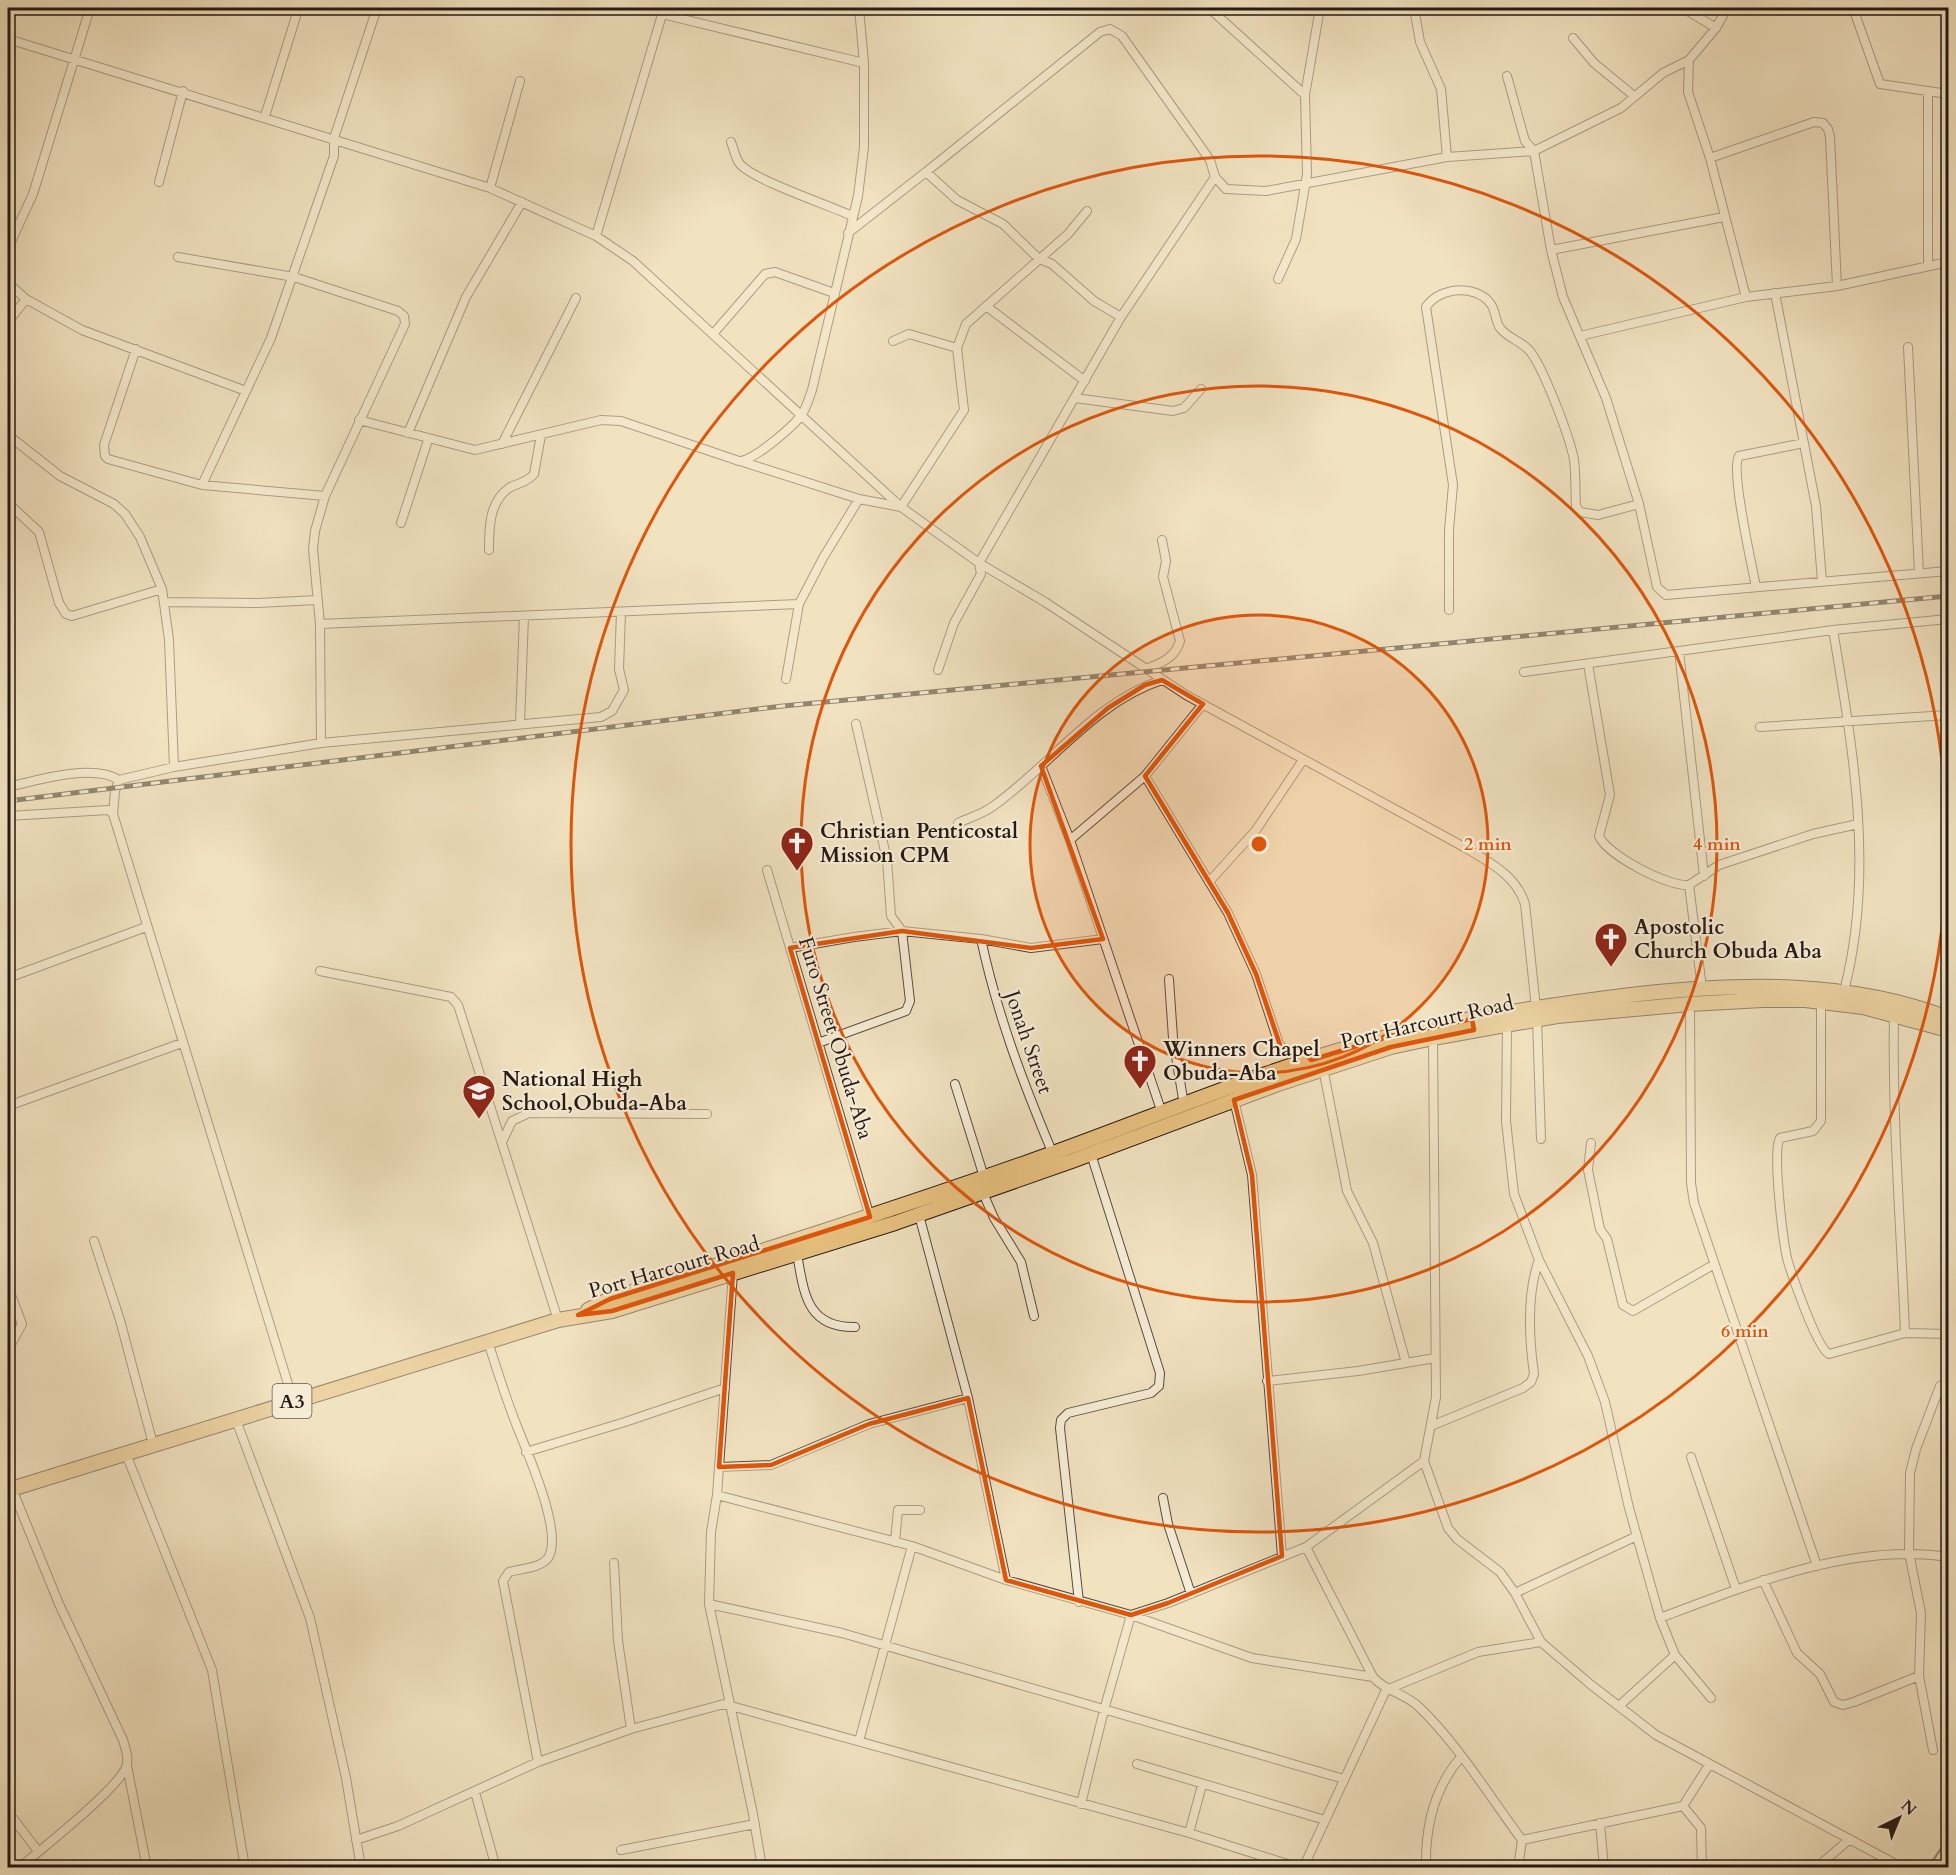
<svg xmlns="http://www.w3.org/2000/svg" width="1956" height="1875" viewBox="0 0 1956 1875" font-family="Cardo,serif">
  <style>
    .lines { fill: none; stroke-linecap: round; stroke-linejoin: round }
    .street-casing { stroke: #584a3e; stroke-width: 10 }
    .secondary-casing { stroke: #251813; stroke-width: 14 }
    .highway-casing { stroke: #251813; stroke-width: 16 }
    .street { stroke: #f6ecd6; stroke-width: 8 }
    .secondary { stroke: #f6ecd6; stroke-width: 10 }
    .highway { stroke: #e8c180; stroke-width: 14 }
    .rail-casing { stroke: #251813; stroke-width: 5 }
    .rail { stroke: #f6ecd6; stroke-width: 3; stroke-dasharray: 9; stroke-linecap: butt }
    .marked { fill: none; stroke: #de560c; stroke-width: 4.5; stroke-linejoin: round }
    .ring { fill: none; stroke: #de560c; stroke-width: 3 }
    .labels { text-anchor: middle; stroke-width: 4.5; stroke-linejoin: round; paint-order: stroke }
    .shield { fill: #f6ecd6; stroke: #64584e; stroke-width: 1.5 }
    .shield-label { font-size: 20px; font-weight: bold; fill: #251813 }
    .poi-label { font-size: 21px; font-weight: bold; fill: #251813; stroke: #f6ecd6; text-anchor: start }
    .street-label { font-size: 21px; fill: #251813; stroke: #f6ecd6 }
    .centre { fill: #de560c; stroke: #f6ecd6; stroke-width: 3 }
    .ring-label { font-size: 18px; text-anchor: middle; font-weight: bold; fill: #de560c; stroke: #f6ecd6; stroke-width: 4.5; stroke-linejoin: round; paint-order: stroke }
  </style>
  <rect width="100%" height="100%" fill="#f1e2c0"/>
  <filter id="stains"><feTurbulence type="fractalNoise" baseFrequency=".00333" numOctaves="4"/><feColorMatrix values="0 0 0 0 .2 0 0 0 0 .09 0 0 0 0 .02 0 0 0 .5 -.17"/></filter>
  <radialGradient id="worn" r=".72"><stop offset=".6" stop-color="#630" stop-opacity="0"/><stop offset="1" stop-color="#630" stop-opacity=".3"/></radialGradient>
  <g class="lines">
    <!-- street casing -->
    <g class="street-casing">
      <path id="street" d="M1209 8 1305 95
        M1414 8 1420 42 1441 89 1447 157
        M1683 8 1716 28
        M1853 8 1880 84 1948 94
        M662 14 864 63
        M1573 38 1594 63 1634 96
        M8 39 490 188 596 236 633 261 901 507 979 563 1045 602 1186 695 1464 847C1489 862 1516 875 1525 904L1536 1008
        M1689 60 1688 92 1710 158 1746 297
        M1507 76 1525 141 1534 151 1551 250 1563 297 1606 398 1639 504 1657 587 1666 595 1948 571
        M265 116 298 10
        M731 142C734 149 735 158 740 164 753 180 829 205 852 216
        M1710 158 1814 122 1823 123 1828 129 1830 137 1837 286
        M926 172 1100 32 1110 29 1122 36 1210 160 1215 177 1121 317
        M1215 177 1226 189 1266 191 1447 157 1534 151 1621 108 1663 73 1689 60 1716 28 1727 8
        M159 182 183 91
        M490 188 520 81
        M848 233 926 172 957 200 1003 224 1039 259 1052 264 1094 301 1121 317 979 563 981 574 954 623 938 670
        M596 236 664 8
        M8 248 33 194 90 8
        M1551 250 1724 217
        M1928 265V92
        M1278 279 1296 239 1307 174 1305 95 1320 8
        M8 283 26 299 82 330 246 391
        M1775 293 1816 506 1822 581
        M986 306 1085 381
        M8 322 26 299
        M713 334 765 274 775 272 834 293
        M1580 336 1746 297 1837 286 1948 262
        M893 341 909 334 957 348
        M1908 347 1919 573
        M136 349 104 445 105 456 108 459 202 485 325 496 405 324 404 316 398 311 294 277 178 257
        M1075 398 1173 411 1184 408 1201 389
        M359 420 475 450 601 420 621 421 739 461C752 462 791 428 800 417 806 410 809 398 812 390L858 196 864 147V63L859 8
        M408 433 466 297 522 202
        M8 435 60 476 114 504 125 514 140 537 162 589 169 640 174 767 119 780 115 791 113 814 293 1400
        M502 444 576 298
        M743 462 859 499 901 507 964 410 957 348 966 324 1068 234 1087 211
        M202 485 271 338 334 156V138L377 8
        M8 503 39 532 59 603 66 614 72 616 162 589
        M401 523 428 440
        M489 550C489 528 489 502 509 488 517 483 527 483 534 474L541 435
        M1756 587C1752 566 1730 469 1739 456L1804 443
        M164 602 258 603 317 600
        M1449 610V530L1453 485 1426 307C1439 287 1475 284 1490 303 1496 310 1495 321 1500 328 1508 339 1525 342 1532 354 1545 373 1570 437 1574 460 1576 475 1575 491 1576 506L1580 512 1598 515 1639 504
        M320 624 799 604
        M1833 630C1853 748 1875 874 1844 991
        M1679 651 1704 876
        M1588 664 1610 795 1599 836C1607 855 1668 887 1689 885L1719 865 1813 834 1858 824
        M1146 669C1161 663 1175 658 1180 641L1163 577 1166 561 1162 540
        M1524 672 1833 630 1948 619
        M786 679 799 604 823 558 859 499
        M520 723 524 616
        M1760 727 1948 715
        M321 743 320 624 313 549 315 531 325 496
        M1041 766 1070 840 1162 1113
        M174 767 321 743 601 717 612 711 624 690 619 669 621 612
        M1145 776 1228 913 1256 974 1279 1044 1283 1048 1308 1054 1311 1060
        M8 787C37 780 94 763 119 780
        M8 816 108 810 113 814
        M958 823C969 818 982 814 992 807 1049 767 1094 702 1162 680
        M1070 840 1145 776 1203 704
        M767 870 870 1217
        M1209 882 1256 830 1303 760
        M1689 885 1702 988
        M981 939C997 1014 1023 1083 1053 1154
        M790 948 854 937 902 931 981 939 1031 948 1103 939
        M320 971 451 997 458 1005 558 1320
        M8 978 146 927
        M1169 979 1173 1038 1184 1105
        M1821 1002V1121L1813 1131 1780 1138C1772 1151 1783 1243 1788 1262 1793 1278 1817 1348 1829 1354L1905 1333 1948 1334
        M1690 1004 1691 1183 1694 1203 1817 1566
        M1894 1014C1892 1121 1901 1227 1905 1333
        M1537 1019 1541 1139
        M1507 1025 1506 1121 1514 1194 1539 1260 1588 1356 1605 1402 1629 1508 1660 1618 1675 1655 1711 1698
        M1433 1038 1436 1397 1424 1461 1448 1528 1457 1539 1500 1572 1515 1593 1541 1642 1590 1684 1656 1735 1903 1868
        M818 1043 906 1011 910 1001 902 931 891 916 887 860 856 724
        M1323 1068 1347 1191 1373 1243 1406 1363
        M955 1084 984 1177
        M1234 1100 1252 1175 1282 1556
        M8 1106 182 1043
        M502 1142 512 1121 529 1113 707 1114
        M1591 1143 1588 1170 1600 1229 1607 1239 1623 1305 1633 1311 1713 1265
        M983 1193 994 1218 1021 1262 1034 1316
        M919 1215 968 1398 1006 1580
        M94 1241 120 1320 153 1444
        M797 1254C804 1292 806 1328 855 1327
        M733 1273 717 1495 711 1532 709 1604 753 1814 762 1868
        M8 1287 22 1324 8 1350
        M488 1342C496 1367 504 1392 513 1416 523 1444 565 1532 548 1558 541 1568 520 1569 509 1572L503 1581 538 1762
        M1267 1381 1358 1371 1435 1358
        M236 1420 310 1618 346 1778 361 1868
        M1431 1426 1523 1388 1531 1382 1534 1374C1529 1338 1526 1295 1539 1260
        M526 1452 625 1422 725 1388
        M126 1454 212 1670 245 1868
        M1691 1457 1736 1589
        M719 1467 771 1465 869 1424 968 1398
        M8 1479 59 1604 123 1740C125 1748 130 1758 126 1767 118 1789 40 1850 19 1868
        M717 1495 912 1546 1006 1580 1131 1615 1168 1603 1306 1547 1424 1461
        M1163 1498 1168 1524 1191 1594
        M895 1542 898 1510H920
        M1306 1547 1373 1677C1386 1692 1405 1693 1419 1707 1456 1742 1491 1798 1522 1840L1518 1868
        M614 1563 618 1641 631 1729
        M1763 1580 1797 1653 1820 1674 1834 1702 1843 1705 1854 1702 1919 1676
        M1515 1593 1637 1536
        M1079 1602 1060 1428 1061 1420 1068 1413 1151 1393 1159 1386 1160 1373 1091 1154
        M709 1604 842 1633 1344 1779
        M1660 1618C1747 1585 1854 1542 1948 1557
        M1619 1706 1675 1655
        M859 1741 912 1546
        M1933 1750 1919 1676 1921 1613 1909 1553 1910 1473 1916 1449 1940 1386
        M1137 1764 1325 1820
        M127 1766 147 1868
        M475 1792 496 1868
        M1081 1804 1104 1710 1131 1615 1252 1658 1373 1677
        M1683 1806 1701 1828 1702 1868
        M8 1812 38 1851
        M1600 1823 1604 1868
        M1189 1833 1202 1785
        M356 1840 398 1826 538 1762 631 1729 724 1704 1189 1833 1300 1868
        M1522 1840 1683 1806 1709 1765
        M621 1850 755 1824
        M1303 1868 1386 1690 1478 1652 1541 1642
        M1426 1868C1425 1827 1434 1788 1461 1757
        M1816 1868 1850 1839"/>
    </g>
    <!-- secondary casing -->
    <g class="secondary-casing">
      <path id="secondary" d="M1935 1868 1948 1849"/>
    </g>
    <!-- highway casing -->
    <g class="highway-casing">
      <path id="highway" d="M588 1310 610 1299C750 1255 890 1211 1028 1162 1148 1120 1267 1067 1391 1036 1472 1016 1556 1004 1639 994 1743 983 1849 980 1948 1018
        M8 1490 558 1320 612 1311 895 1223 1072 1161 1278 1084 1391 1047 1433 1038 1557 1016 1690 1004 1763 1000H1805L1863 1007 1948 1030"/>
    </g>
    <!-- street -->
    <use href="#street" class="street"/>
    <!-- secondary -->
    <use href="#secondary" class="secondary"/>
    <!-- highway -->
    <use href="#highway" class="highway"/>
    <!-- rail casing -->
    <g class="rail-casing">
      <path id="rail" d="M8 801 783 706 1948 596"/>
    </g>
    <!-- rail -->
    <use href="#rail" class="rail"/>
  </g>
  <!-- marked area -->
  <path d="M0 0H1956V1875H0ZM1162 680 1203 704 1145 776 1228 913 1256 974 1281 1048 1301 1050 1311 1060 1390 1036 1472 1019 1474 1030 1391 1047 1234 1100 1252 1175 1282 1556 1168 1603 1131 1615 1006 1580 968 1398 869 1424 771 1465 719 1467 733 1273 612 1311 578 1315 610 1299 870 1217 790 948 902 931 1031 948 1103 939 1041 766 1108 708 1145 685Z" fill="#f1e2c0" fill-opacity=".55" fill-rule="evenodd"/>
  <path class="marked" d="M1162 680 1203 704 1145 776 1228 913 1256 974 1281 1048 1301 1050 1311 1060 1390 1036 1472 1019 1474 1030 1391 1047 1234 1100 1252 1175 1282 1556 1168 1603 1131 1615 1006 1580 968 1398 869 1424 771 1465 719 1467 733 1273 612 1311 578 1315 610 1299 870 1217 790 948 902 931 1031 948 1103 939 1041 766 1108 708 1145 685Z"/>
  <!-- distance rings -->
  <circle cx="1259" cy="844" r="229" fill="#de560c" fill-opacity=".12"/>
  <g class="ring">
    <circle cx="1259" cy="844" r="229"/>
    <circle cx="1259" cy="844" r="458"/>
    <circle cx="1259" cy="844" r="688"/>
  </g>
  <!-- icons -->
  <defs>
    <g id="church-pin" transform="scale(1.725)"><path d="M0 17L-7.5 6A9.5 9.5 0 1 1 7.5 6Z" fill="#8f2418" stroke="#f6ecd6"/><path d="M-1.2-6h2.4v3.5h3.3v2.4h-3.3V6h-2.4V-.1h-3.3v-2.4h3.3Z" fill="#fff"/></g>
    <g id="school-pin" transform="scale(1.725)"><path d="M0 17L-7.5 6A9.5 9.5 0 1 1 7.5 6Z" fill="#8f2418" stroke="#f6ecd6"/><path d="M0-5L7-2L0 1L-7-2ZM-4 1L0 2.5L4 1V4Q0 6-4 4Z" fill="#fff"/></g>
  </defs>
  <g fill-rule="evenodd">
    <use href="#church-pin" x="797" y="843"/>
    <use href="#church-pin" x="1611" y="939"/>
    <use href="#church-pin" x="1140" y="1061"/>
    <use href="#school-pin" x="479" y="1091"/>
  </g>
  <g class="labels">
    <!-- shield labels -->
    <rect class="shield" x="272.5" y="1384" width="39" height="34" rx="4.5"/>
    <g class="shield-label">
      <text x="292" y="1408">A3</text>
    </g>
    <!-- poi labels -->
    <g class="poi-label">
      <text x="820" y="838">Christian Penticostal<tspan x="820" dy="24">Mission CPM</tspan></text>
      <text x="1634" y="934">Apostolic<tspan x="1634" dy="24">Church Obuda Aba</tspan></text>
      <text x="1163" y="1056">Winners Chapel<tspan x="1163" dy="24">Obuda-Aba</tspan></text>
      <text x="502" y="1086">National High<tspan x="502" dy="24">School,Obuda-Aba</tspan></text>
    </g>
    <!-- street labels -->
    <g class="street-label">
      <text transform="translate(1427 1022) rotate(-13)" y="7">Port Harcourt Road</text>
      <text transform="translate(836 1038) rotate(73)" y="7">Furo Street Obuda-Aba</text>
      <text transform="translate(1029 1042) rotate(71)" y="7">Jonah Street</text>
      <text transform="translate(674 1267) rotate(-16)" y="7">Port Harcourt Road</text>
    </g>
  </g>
  <circle cx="1259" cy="844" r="9" class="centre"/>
  <g class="ring-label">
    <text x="1488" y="850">2 min</text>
    <text x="1717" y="850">4 min</text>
    <text x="1745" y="1337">6 min</text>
  </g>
  <!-- margin -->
  <rect width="1956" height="1875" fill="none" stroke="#f1e2c0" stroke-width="30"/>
  <rect x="9" y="9" width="1938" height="1857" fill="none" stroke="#251813" stroke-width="3"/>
  <rect x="15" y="15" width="1926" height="1845" fill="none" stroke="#251813" stroke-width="1.5"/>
  <!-- north arrow -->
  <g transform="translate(1899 1818) rotate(43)" stroke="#f6ecd6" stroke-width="4.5" paint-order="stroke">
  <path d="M0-4.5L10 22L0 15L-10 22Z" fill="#251813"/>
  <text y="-9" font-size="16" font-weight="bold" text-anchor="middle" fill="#251813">N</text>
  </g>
  <rect width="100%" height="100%" filter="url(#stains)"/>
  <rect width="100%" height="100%" fill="url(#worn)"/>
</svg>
